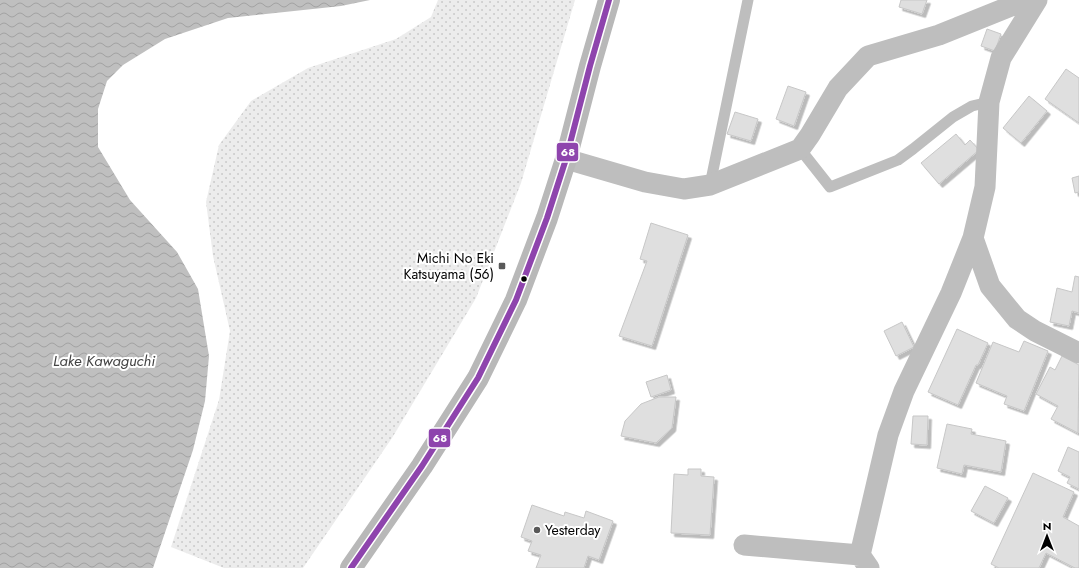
<svg xmlns="http://www.w3.org/2000/svg" width="1079" height="568" viewBox="0 0 1079 568" font-family="Jost,sans-serif">
  <style>
    .grass { fill: url(#grass-dots) }
    .water { fill: url(#water-waves) }
    .building { fill: #dfdfdf; stroke: #c7c7c7; filter: url(#shadow) }
    .lines { fill: none; stroke-linecap: round; stroke-linejoin: round }
    .lane { stroke: #bebebe; stroke-width: 11 }
    .street { stroke: #bebebe; stroke-width: 21 }
    .secondary { stroke: #b8b8b8; stroke-width: 22 }
    .bus-1-casing { stroke: #fff; stroke-width: 9 }
    .bus-1 { stroke: #8e44ad; stroke-width: 6 }
    .poi-dot { fill: #595959; stroke: #fff; stroke-width: 1.5 }
    .bus-dot { fill: #000; stroke: #fff; stroke-width: 1.5 }
    .labels { text-anchor: middle; stroke-width: 4; stroke-linejoin: round; paint-order: stroke }
    .poi-label { font-size: 14px; fill: #000; stroke: #fff; text-anchor: end }
    .water-label { font-size: 15px; font-style: italic; fill: #444; stroke: #fff }
    .line-badge { stroke: #fff; stroke-width: 1.5 }
    .badge-label { font-size: 11px; text-anchor: middle; font-weight: bold; fill: #fff }
  </style>
  <defs>
    <pattern id="grass-dots" width="8" height="8" patternUnits="userSpaceOnUse"><rect width="8" height="8" fill="#ececec"/><path d="M2 2h.1M6 6h.1" fill="none" stroke="#c9c9c9" stroke-width="1.8" stroke-linecap="round"/></pattern>
    <pattern id="water-waves" width="16" height="10" patternUnits="userSpaceOnUse"><rect width="16" height="10" fill="#bfbfbf"/><path d="M0 5q4-4 8 0t8 0" fill="none" stroke="#a2a2a2"/></pattern>
    <filter id="shadow"><feDropShadow dx="3.5" dy="3.5" stdDeviation="0" flood-color="#0004"/></filter>
  </defs>
  <rect width="100%" height="100%" fill="#fff"/>
  <!-- grass -->
  <path class="grass" d="M438 0H575L521 183 476 298 392 438 303 568H224L171 547 219 400 230 331 213 256 206 202 219 145 251 101 308 68 396 39 431 17Z"/>
  <!-- water -->
  <path class="water" d="M0 0H370L341 6 228 18 165 39 123 65 107 81 98 109V147L130 200 177 252 198 289 209 356 205 401 193 450 153 568H0Z"/>
  <!-- building -->
  <path class="building" d="M901 0H927L922 14 899 7Z
    M987 29 1001 34 995 51 981 46Z
    M1066 69 1079 78V123L1045 99Z
    M788 86 806 92 794 126 776 119Z
    M1029 96 1047 111 1021 143 1003 128Z
    M735 112 758 119 751 141 727 134Z
    M956 134 965 145 970 140 979 150 939 184 921 163Z
    M1079 176V192L1075 193 1072 178Z
    M651 223 688 235 652 346 619 336 647 261 640 259Z
    M1075 276 1079 277V313L1072 311 1069 326 1050 322 1057 288 1072 292Z
    M902 322 914 347 896 356 884 331Z
    M957 329 988 343 978 365H976L958 405 928 392Z
    M1024 341 1048 351 1024 411 1004 404 1007 396 976 383 993 342 1019 352Z
    M1062 356 1079 365 1078 433 1051 419 1058 406 1036 394 1050 367 1055 370Z
    M667 375 671 390 651 397 646 382Z
    M659 397H676L672 428 656 443 621 436 625 421 641 404Z
    M913 416H928L927 445 911 444Z
    M947 424 972 429 971 434 1006 441 1001 472 964 465 962 474 937 468Z
    M1068 447 1079 452V489L1067 483 1070 477 1058 471Z
    M688 469H701V476L714 477 710 535 671 533 674 474 688 475Z
    M1033 473 1074 492 1063 517 1079 526V568H1075L1046 553 1039 568H999L991 564Z
    M985 486 1008 498 994 523 971 511Z
    M532 505 564 516 565 512 584 518 586 511 613 521 599 560 588 556 584 568H536L541 555 528 551 532 541 521 537Z"/>
  <g class="lines">
    <!-- lane -->
    <path class="lane" d="M800 149 830 187 898 160 913 149 953 117 972 106 989 102
      M710 185 748 0"/>
    <!-- street -->
    <path class="street" d="M566 159 645 182 684 189 710 185 800 149 810 135 838 88 868 56 939 35 1026 0
      M973 238 990 286 1017 319 1035 331 1079 353
      M744 545 860 555
      M869 568 860 555 888 435 904 391 951 293 973 238 985 187 989 102 1001 58 1037 0"/>
    <!-- secondary -->
    <path class="secondary" d="M351 568 422 466 478 378 516 300 547 218 566 159 590 66 609 0"/>
    <!-- bus-1 casing -->
    <g class="bus-1-casing">
      <path id="bus-1" d="M351 568 422 466 478 378 516 300 547 218 566 159 590 66 609 0"/>
    </g>
    <!-- bus-1 -->
    <use href="#bus-1" class="bus-1"/>
  </g>
  <!-- markers -->
  <g class="poi-dot">
    <rect x="498" y="262" width="8" height="8" rx="2"/>
    <circle cx="537" cy="530" r="4"/>
  </g>
  <circle class="bus-dot" cx="524" cy="279" r="3.5"/>
  <g class="labels">
    <!-- poi labels -->
    <g class="poi-label">
      <text x="494" y="263">Michi No Eki<tspan x="494" dy="16">Katsuyama (56)</tspan></text>
      <text x="545" y="535" text-anchor="start">Yesterday</text>
    </g>
    <!-- water labels -->
    <g class="water-label">
      <text x="104" y="366">Lake Kawaguchi</text>
    </g>
  </g>
  <g class="line-badge">
    <rect x="556" y="142" width="23" height="20" rx="4" fill="#8e44ad"/>
    <rect x="428" y="428" width="23" height="20" rx="4" fill="#8e44ad"/>
  </g>
  <g class="badge-label">
    <text x="568" y="156">68</text>
    <text x="440" y="442">68</text>
  </g>
  <!-- north arrow -->
  <g transform="translate(1047 536)" stroke="#ffffff" stroke-width="3" paint-order="stroke">
  <path d="M0-3L7 15L0 10L-7 15Z" fill="#000000"/>
  <text y="-6" font-size="11" font-weight="bold" text-anchor="middle" fill="#000000">N</text>
  </g>
</svg>
